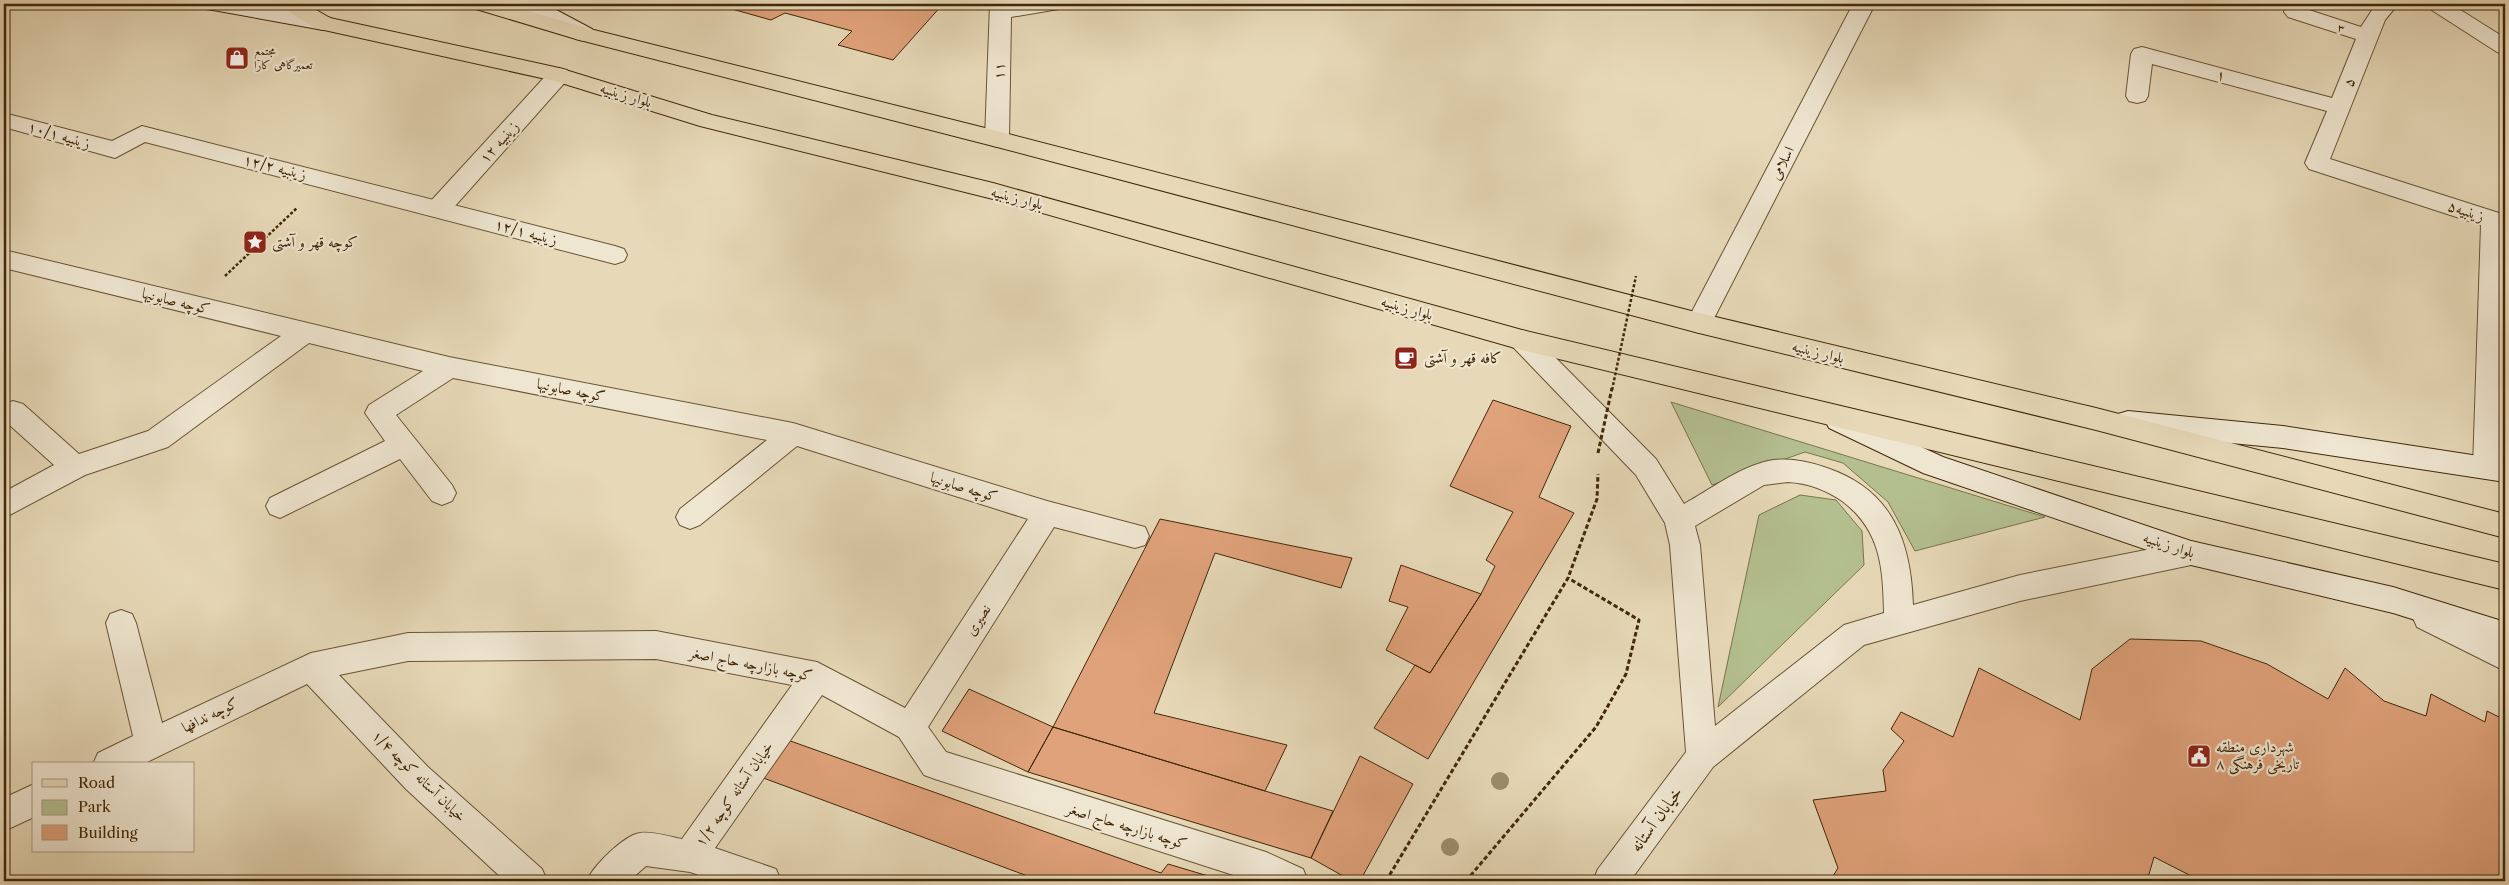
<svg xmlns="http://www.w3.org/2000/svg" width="2509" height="885" viewBox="0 0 2509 885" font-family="'Libre Caslon Text',Amiri,serif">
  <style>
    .green { fill: #b4bf90; stroke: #7a744c }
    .building { fill: #e0a27b; stroke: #412808 }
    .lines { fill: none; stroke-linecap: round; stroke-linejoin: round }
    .service-casing { stroke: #6a5434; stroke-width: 2 }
    .minor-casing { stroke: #6a5434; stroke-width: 2 }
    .tertiary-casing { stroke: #6a5434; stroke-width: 2 }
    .secondary-casing { stroke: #412808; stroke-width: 2 }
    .primary-casing { stroke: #412808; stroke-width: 2 }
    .path-far1 { stroke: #412808; stroke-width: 2.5; stroke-dasharray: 3 2; stroke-linecap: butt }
    .path { stroke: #412808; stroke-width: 3; stroke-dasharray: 4.5 2.5; stroke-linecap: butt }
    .service { fill: #efe6d1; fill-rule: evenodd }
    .minor { fill: #efe6d1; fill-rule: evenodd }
    .tertiary { fill: #efe6d1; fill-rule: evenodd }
    .secondary { fill: #efe6d1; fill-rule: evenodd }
    .primary { fill: #e7d9b8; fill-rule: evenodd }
    .path-bridge-far1 { stroke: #412808; stroke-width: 2.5; stroke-dasharray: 3 2; stroke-linecap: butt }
    .path-bridge { stroke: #412808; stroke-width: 3; stroke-dasharray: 4.5 2.5; stroke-linecap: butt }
    .tree { fill: #9c8d6a }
    .labels { text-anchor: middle; stroke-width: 4.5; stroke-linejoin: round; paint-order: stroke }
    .far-street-label { font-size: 12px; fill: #412808; stroke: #efe6d1 }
    .far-poi-label { font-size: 12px; fill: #412808; stroke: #efe6d1; text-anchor: start }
    .street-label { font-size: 15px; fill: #412808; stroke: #efe6d1 }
    .poi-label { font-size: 15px; fill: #412808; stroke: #efe6d1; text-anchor: start }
    .near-street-label { font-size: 18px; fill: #412808; stroke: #efe6d1 }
  </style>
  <rect width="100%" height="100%" fill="#e7d9b8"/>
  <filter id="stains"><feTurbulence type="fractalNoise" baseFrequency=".004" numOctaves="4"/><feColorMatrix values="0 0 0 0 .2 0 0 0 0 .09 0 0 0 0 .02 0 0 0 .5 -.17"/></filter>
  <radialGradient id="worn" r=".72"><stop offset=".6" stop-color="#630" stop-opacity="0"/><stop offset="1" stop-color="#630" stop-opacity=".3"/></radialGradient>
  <!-- green -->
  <path class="green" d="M1671 402 2045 517 1915 551 1888 502 1843 463 1805 452 1712 485Z
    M1800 495 1836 500 1862 531 1864 565 1718 707 1759 515Z"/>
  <!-- building -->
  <path class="building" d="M714 4H943L893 60 838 45 852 31 785 13 771 20Z
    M1493 400 1571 426 1539 497 1574 513 1428 759 1374 728 1415 665 1430 673 1481 594 1495 566 1486 560 1513 512 1450 486Z
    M1160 519 1352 558 1341 588 1215 553 1154 713 1287 745 1265 791 1053 727Z
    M1401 565 1481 594 1430 673 1386 650 1408 607 1389 601Z
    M2130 639 2201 641 2267 664 2328 699 2345 668 2384 701 2426 716 2431 694 2485 722 2487 711 2505 720V881H2201L2154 857 2147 881H1830L1838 868 1813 800 1886 791 1883 770 1904 741 1891 729 1901 712 1953 737 1979 668 2080 720 2092 669Z
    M969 689 1053 727 1028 772 942 731Z
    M1053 727 1265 791 1333 811 1311 858 1028 772Z
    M782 738 1161 873 1168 864 1225 881H1041L758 776Z
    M1360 756 1413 784 1360 881H1352L1311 858Z"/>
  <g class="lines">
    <!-- service casing -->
    <g class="service-casing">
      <path id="service" d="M4 113 112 141 142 126 615 246 624 249 627 255 624 261 615 264 145 142 115 158 4 127Z
        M4 250 449 357 793 423 1047 501 1145 527 1149 536 1145 545 1135 548 1054 527 928 727 946 752 1266 852 1303 869 1308 881H1252L935 779 924 775 899 737 822 695 715 848 776 869 781 881H716L690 872 646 866 629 881H587C592 867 624 835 640 833 652 831 670 837 682 839L792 685 656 659 408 661 339 675 428 767 542 869 547 881H505L406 789 307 684 143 764H93L98 753 133 736 106 623 110 614 121 610 132 614 136 623 162 723 311 653 408 633 656 631 817 662 905 708 1028 519 797 446 700 525 690 529 680 525 676 517 680 509 767 440 453 378 396 415 452 485 456 493 452 501 442 505 432 501 400 459 280 518 270 514 266 506 270 498 385 441 365 413 369 405 423 371 309 343 168 447 85 475 4 518V492L54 465 4 420V404L13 401 23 404 79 454 148 431 281 336 4 268Z
        M34 784V817L4 831V798Z"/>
    </g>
    <!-- minor casing -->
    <g class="minor-casing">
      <path id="minor" d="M990 4H1063L1059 9 1011 17 1009 139 1005 144 997 147 989 144 985 139Z
        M1853 4H1875L1708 330 1699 333 1690 330 1686 323Z
        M2286 4H2307L2306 9 2361 27 2376 4H2398L2385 20 2330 159 2502 214 2505 220 2501 468 2497 476 2487 479 2477 476 2473 468 2481 225 2309 169 2305 163 2327 111 2152 64 2148 96 2145 101 2137 103 2129 101 2126 96 2131 54 2134 49 2142 47 2332 98 2356 39 2288 17 2284 12Z
        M2426 4H2451L2505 38V54L2497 52 2430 9Z
        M559 68 567 70 570 75 567 80 447 215 438 217 429 215 426 209 429 203 551 70Z
        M2428 605 2505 642V671L2417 627 2413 618 2417 609Z"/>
    </g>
    <!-- tertiary casing -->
    <g class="tertiary-casing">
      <path id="tertiary" d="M1522 330 1531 333 1656 459 1684 504C1711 489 1738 468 1768 461 1788 457 1808 461 1827 468 1892 490 1911 541 1913 605L2020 575 2191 541 2201 544 2206 553 2201 562 2191 565 2020 601 1864 645 1713 767 1630 881H1593L1598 869 1686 752 1670 545 1665 523 1636 475 1513 347 1509 340 1513 333ZM1788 482C1808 483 1826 490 1842 501 1881 530 1883 568 1884 613L1844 625 1715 726 1700 545 1695 526 1764 485Z"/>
    </g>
    <!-- secondary casing -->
    <g class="secondary-casing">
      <path id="secondary" d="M203 4H249L323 16 331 18 334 23 331 28 323 30 213 10 206 9Z
        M520 4H545L592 29 595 34 592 39 584 41 576 39 523 9Z
        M1839 409 1943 457 2191 541 2393 587 2505 622V648L2393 613 2191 565 1923 473 1829 428 1825 420 1829 412Z
        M2128 411 2283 426 2505 460V482L2283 448 2128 433 2118 430 2114 422 2118 414Z"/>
    </g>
    <!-- primary casing -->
    <g class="primary-casing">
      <path id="primary" d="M282 4H306L330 18 559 68 712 115 993 183 1522 330 2505 564V590L1522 350 993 199 700 126 555 81 315 28 285 9Z
        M472 4H505L590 29 997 131 1699 313 2096 408 2505 514V538L2096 430 1699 333 997 147 576 39 476 9Z"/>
    </g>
    <!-- path-far1 -->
    <path class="path-far1" d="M225 276 297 208"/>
    <!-- path -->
    <path class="path" d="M1386 881 1568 578 1597 499 1598 474
      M1466 881 1596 727 1626 674 1639 620 1568 578"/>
    <!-- service -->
    <use href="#service" class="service"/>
    <!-- minor -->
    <use href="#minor" class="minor"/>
    <!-- tertiary -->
    <use href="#tertiary" class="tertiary"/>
    <!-- secondary -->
    <use href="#secondary" class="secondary"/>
    <!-- primary -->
    <use href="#primary" class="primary"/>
    <!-- path-bridge-far1 -->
    <path class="path-bridge-far1" d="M1612 390 1636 276"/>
    <!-- path-bridge -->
    <path class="path-bridge" d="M1598 453 1612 388"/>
  </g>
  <!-- trees -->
  <g class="tree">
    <circle cx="1500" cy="781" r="9"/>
    <circle cx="1450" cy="847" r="9"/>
  </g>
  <!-- icons -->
  <defs>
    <g id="shop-square" transform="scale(1.25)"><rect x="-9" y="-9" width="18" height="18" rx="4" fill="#8f2418" stroke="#efe6d1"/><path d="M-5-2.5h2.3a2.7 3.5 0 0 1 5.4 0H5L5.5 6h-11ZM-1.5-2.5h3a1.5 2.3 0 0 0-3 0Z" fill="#fff"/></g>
    <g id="sight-square" transform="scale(1.25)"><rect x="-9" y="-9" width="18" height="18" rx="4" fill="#8f2418" stroke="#efe6d1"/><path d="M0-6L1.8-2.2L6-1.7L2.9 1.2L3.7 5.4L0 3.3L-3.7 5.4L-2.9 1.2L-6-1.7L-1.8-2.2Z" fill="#fff"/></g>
    <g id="cafe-square" transform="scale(1.25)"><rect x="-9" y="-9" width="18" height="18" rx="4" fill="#8f2418" stroke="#efe6d1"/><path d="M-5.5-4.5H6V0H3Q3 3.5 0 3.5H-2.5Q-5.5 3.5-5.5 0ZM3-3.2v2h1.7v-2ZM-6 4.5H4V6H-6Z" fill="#fff"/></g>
    <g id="civic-square" transform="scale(1.25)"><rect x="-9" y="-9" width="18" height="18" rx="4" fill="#8f2418" stroke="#efe6d1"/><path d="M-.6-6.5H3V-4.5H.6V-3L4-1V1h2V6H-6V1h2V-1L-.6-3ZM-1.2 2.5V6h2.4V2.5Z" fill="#fff"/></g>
  </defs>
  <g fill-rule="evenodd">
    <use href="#shop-square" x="237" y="58"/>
    <use href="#sight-square" x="255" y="242"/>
    <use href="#cafe-square" x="1406" y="358"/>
    <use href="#civic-square" x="2199" y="756"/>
  </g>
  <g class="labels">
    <!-- far-street labels -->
    <g class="far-street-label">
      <text transform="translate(2341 28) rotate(18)" y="4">۳</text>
    </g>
    <!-- far-poi labels -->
    <g class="far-poi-label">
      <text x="254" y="55">مجتمع<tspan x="254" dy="14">تعمیرگاهی کارا</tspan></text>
    </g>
    <!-- street labels -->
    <g class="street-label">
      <text transform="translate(999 71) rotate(-88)" y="5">۱۱</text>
      <text transform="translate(2221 75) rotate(15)" y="5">۱</text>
      <text transform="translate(2349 82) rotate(-68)" y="5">۵</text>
      <text transform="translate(626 95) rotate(17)" y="5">بلوار زینبیه</text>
      <text transform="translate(59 135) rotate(16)" y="5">زینبیه ۱۰/۱</text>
      <text transform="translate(499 142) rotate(-48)" y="5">زینبیه ۱۲</text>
      <text transform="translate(1782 163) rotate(-63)" y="5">اسلامی</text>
      <text transform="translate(275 167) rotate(14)" y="5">زینبیه ۱۲/۲</text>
      <text transform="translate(1017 198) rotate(15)" y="5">بلوار زینبیه</text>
      <text transform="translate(2466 211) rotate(18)" y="5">زینبیه۵</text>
      <text transform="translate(526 232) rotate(15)" y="5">زینبیه ۱۲/۱</text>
      <text transform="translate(176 301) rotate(14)" y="5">کوچه صابونیها</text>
      <text transform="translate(1407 308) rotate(16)" y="5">بلوار زینبیه</text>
      <text transform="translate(1818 352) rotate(14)" y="5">بلوار زینبیه</text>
      <text transform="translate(571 390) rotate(11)" y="5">کوچه صابونیها</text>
      <text transform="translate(964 487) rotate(17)" y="5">کوچه صابونیها</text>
      <text transform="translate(2169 545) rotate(18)" y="5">بلوار زینبیه</text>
      <text transform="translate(978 620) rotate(-57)" y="5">نصیری</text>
      <text transform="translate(751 664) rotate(11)" y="5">کوچه بازارچه حاج اصغر</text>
      <text transform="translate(210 715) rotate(-26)" y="5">کوچه ندافها</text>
      <text transform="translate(419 776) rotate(44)" y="5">خیابان آستانه کوچه ۱/۴</text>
      <text transform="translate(734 794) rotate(-55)" y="5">خیابان آستانه کوچه ۱/۲</text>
      <text transform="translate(1127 826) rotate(17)" y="5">کوچه بازارچه حاج اصغر</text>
    </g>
    <!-- poi labels -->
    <g class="poi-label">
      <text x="272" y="247">کوچه قهر و آشتی</text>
      <text x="1424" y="363">کافه قهر و آشتی</text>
      <text x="2216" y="752">شهرداری منطقه<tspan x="2216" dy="17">تاریخی فرهنگی ۸</tspan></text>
    </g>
    <!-- near-street labels -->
    <g class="near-street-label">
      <text transform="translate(1656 819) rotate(-54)" y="6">خیابان آستانه</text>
    </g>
  </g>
  <!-- margin -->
  <rect width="2509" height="885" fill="none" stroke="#e7d9b8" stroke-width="20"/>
  <rect x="5" y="5" width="2499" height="875" fill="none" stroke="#412808" stroke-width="2.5"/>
  <rect x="10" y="10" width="2489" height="865" fill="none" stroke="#412808"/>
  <!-- legend -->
  <rect x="32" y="762" width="162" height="90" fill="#efe6d1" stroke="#a99a81"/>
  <rect x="42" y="779" width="25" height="8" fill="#e7d9b8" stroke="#a99a81"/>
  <text x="78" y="788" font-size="15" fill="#412808">Road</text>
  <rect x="42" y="800" width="25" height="15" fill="#b4bf90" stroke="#a99a81"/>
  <text x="78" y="812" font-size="15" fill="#412808">Park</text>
  <rect x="42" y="825" width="25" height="15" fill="#e0a27b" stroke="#a99a81"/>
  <text x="78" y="838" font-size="15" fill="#412808">Building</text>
  <rect width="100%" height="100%" filter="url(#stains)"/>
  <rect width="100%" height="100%" fill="url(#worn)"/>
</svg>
